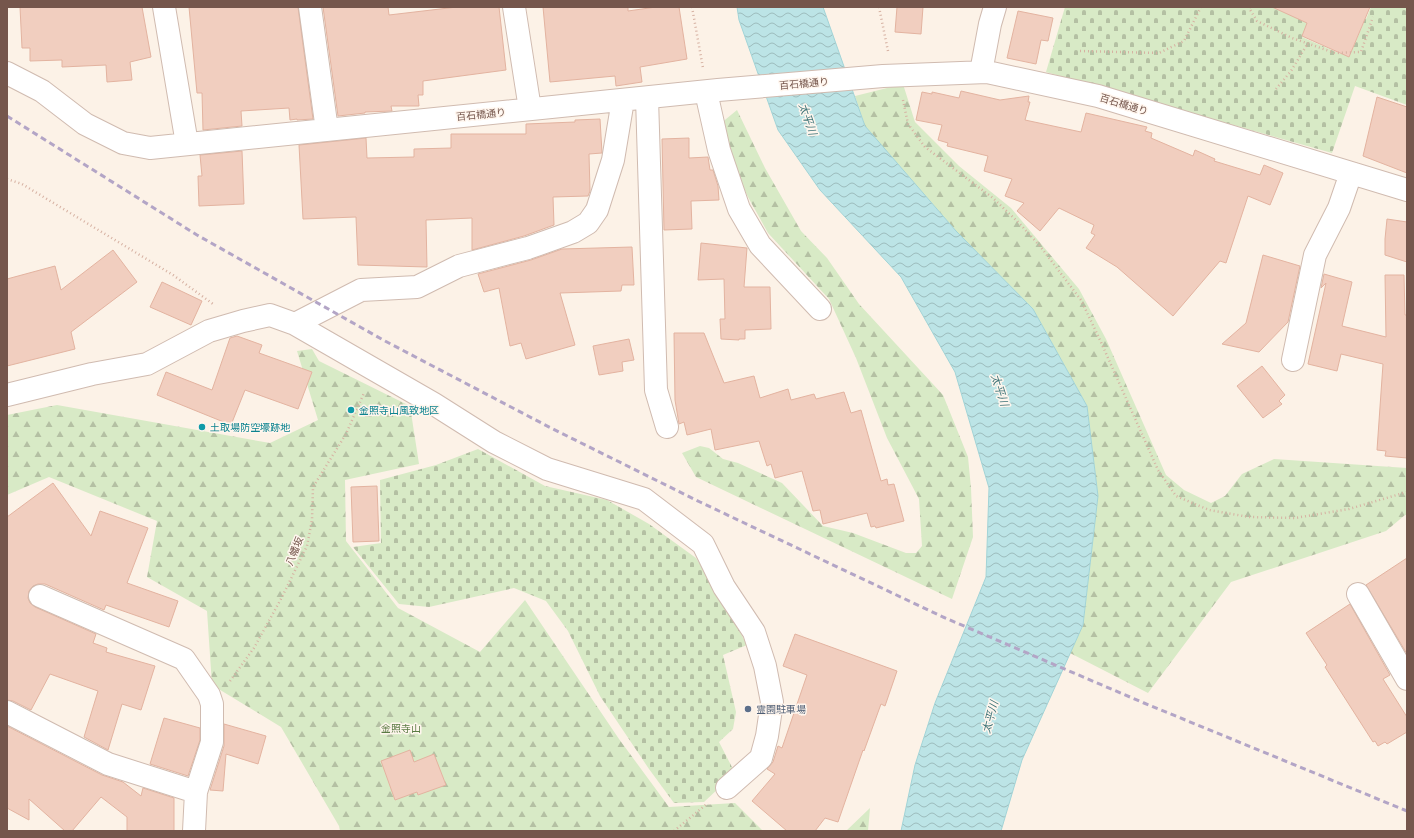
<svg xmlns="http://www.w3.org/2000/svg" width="1414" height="838" viewBox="0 0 1414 838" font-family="Ubuntu,'Noto Sans JP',sans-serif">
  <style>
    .forest { fill: url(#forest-firs) }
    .cemetery { fill: url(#cemetery-stones) }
    .water { fill: url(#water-waves); stroke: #a2d4d7 }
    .building { fill: #f1cebf; stroke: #e3b3a0 }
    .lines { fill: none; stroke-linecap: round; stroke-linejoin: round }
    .street-casing { stroke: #d0bbb0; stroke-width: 24 }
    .path { stroke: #d6b1a2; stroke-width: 2.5; stroke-dasharray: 1 3; stroke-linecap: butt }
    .street { stroke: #fff; stroke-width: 22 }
    .rail { stroke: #b3a5c6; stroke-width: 3; stroke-dasharray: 6 4; stroke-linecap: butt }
    .culture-dot { fill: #0f9aa8; stroke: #fff6ee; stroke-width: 1.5 }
    .service-dot { fill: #5c6f8a; stroke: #fff6ee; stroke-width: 1.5 }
    .labels { text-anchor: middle; stroke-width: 3; stroke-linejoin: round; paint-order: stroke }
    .street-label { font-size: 10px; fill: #75564c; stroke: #fff6ee }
    .culture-label { font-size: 10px; fill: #0d838f; stroke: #fff6ee; text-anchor: start }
    .service-label { font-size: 10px; fill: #4e5e75; stroke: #fff6ee; text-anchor: start }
    .park-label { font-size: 10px; fill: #5a7b43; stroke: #fff6ee }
    .water-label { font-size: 11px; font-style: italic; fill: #40767a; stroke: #fff6ee }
  </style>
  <defs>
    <pattern id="forest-firs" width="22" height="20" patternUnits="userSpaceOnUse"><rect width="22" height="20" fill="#d8eac6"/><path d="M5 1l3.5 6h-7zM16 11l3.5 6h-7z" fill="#b4c0a3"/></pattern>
    <pattern id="cemetery-stones" width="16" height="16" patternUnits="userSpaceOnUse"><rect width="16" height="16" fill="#d8eac6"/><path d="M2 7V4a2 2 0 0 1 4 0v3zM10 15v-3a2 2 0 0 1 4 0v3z" fill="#b4c0a3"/></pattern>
    <pattern id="water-waves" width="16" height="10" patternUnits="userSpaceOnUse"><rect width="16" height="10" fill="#bce4e6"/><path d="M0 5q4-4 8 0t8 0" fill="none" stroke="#9dbcbd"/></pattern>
  </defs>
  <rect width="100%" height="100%" fill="#fcf2e7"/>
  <!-- forest -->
  <path class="forest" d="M903 84 915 122 959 166 1011 208 1079 289 1106 339 1166 475 1184 490 1211 503 1225 496 1242 474 1274 459 1407 468V515H1405L1386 531 1231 582 1148 693 1070 653 1083 625 1098 496 1087 406 1033 309 956 231 865 126 855 96Z
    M737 110 765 168 801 231 827 258 859 304 943 395 968 457 971 488 973 537 952 599 696 477 682 453 700 446 709 448 723 459 738 463 782 483 823 526 853 533 906 553H916L922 546 919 499 887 438 856 358 829 299 768 233 748 197 730 159 720 124Z
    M312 349 319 361 410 406 419 464 345 480 346 541 398 608 480 652 525 600 619 739 669 807 735 803 763 831H340L339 826 281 727 212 685 207 611 147 577 157 521 49 477 7 495V415L57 405 270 443 318 420 297 351Z
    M870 808 868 831H846Z"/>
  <!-- cemetery -->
  <path class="cemetery" d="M1065 7H1298L1307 23 1302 37 1341 54 1344 44 1353 48 1364 22 1358 16 1366 19 1371 7H1407V105L1355 86 1332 153 1046 72Z
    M478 449 545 486 607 500 649 524 696 558 725 604 747 645 723 655 736 712 733 729 719 742 735 773 704 802 674 803 649 769 600 696 568 631 546 601 514 588 429 607 399 604 353 547 381 543 380 480 436 465Z"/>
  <!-- water -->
  <path class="water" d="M737 7H823L865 126 956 231 1033 309 1087 406 1098 496 1083 625 1022 760 1001 831H901L915 765 935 703 986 577 989 488 955 372 901 277 820 190 778 130 739 20Z"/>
  <!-- building -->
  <path class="building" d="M20 7H142L151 57 130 62 132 80 107 82 106 65 62 67V60L30 61V48H22Z
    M189 7H298L313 119 297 120V119L290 120 289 108 241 111 242 126 203 130 202 93H197Z
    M323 7H388L389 15 457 7H499L506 70 423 81V95H418L419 106H391L392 111 365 112V113L338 116Z
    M543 7H628V11L656 7H679L687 59 640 67 642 82 616 86 615 76 550 82Z
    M897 7H923L921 34 895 32Z
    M1272 7H1370L1349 57 1302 36 1307 23Z
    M1018 11 1053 18 1048 41 1041 40 1036 64 1007 58Z
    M961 91 1000 100 1029 96 1028 102H1030L1025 120 1081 132 1086 113 1147 127 1145 131 1152 133 1151 138 1193 156 1195 150 1215 159 1214 161 1260 175 1264 165 1283 173 1270 205 1248 196 1226 263 1220 261 1173 316 1117 267 1086 248 1095 235 1091 233 1094 225 1059 208 1040 231 1017 211 1024 203 1005 196 1012 179 984 171 988 156 947 146 948 143 938 140 942 125 916 120 922 92 932 94V92L959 98Z
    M1377 97 1407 107V173L1363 156Z
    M600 119 602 153 589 154 590 191 588 196 553 197 554 225 524 236 472 250V218L426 220 427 267 358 265 356 217 303 219 299 145 366 138 367 158 414 157V149L451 148V134H526V124L575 122V120Z
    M689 138V158L708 157 710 170H713L718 186 719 200 691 201 692 229 664 230 662 139Z
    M242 151 244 204 199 206 198 176H202L200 155Z
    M1387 219 1407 222V262L1385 255V239Z
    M701 243 747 248 744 287H770L771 329 745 330V339H739V340L721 339 720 319H725L724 279 698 280Z
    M632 247 634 285H622L621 291 560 293 575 345 526 359 521 343 510 346 499 288 484 292 478 274 531 260 562 249Z
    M113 250 137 282 71 332 75 349 7 366V279L55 266 61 290Z
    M1263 255 1300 266 1288 322 1259 352 1222 344 1246 323Z
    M1324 274 1352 282 1342 326 1386 337 1385 275H1404L1405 315H1407V458L1385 456 1386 451 1377 450 1383 364 1341 354 1337 371 1308 364 1326 283 1321 288Z
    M162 282 202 301 191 325 150 307Z
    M674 333H704L724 383 754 376 760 398 788 389 791 400 814 394 816 399 844 392 851 413 861 410 881 481 887 479 888 485 894 484 904 521 876 528 875 526 871 527 867 513 823 524 820 510 813 511 802 471 775 478 771 464 767 466 759 441 715 450 711 429 687 435 684 422 679 424 675 400Z
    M237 336 262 345 259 353 312 372 298 409 245 390 231 425 157 395 166 372 212 390 230 338Z
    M629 339 634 360 622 362 623 371 599 375 593 346Z
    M1262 366 1285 395 1279 401 1282 404 1263 418 1237 386Z
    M53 483 91 536 100 511 148 528 127 583 178 601 169 627 106 605 104 610 45 584H38L33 586 29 591 28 598 30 603 35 607 96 634 93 643 107 648 106 652 155 666 141 710 122 704 108 750 84 737 98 691 50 674 31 710 13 701 7 700V517Z
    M377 486 379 541 353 542 351 487Z
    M1407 558V654L1366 585Z
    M1350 604 1390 675 1383 679 1407 717V732L1387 744 1385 742 1378 746 1375 741 1373 742 1325 667 1327 665 1306 633Z
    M795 634 897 671 885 706 881 704 864 751 863 750 838 822 825 818 815 831H787L752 801 775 774 767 769 773 762 778 746 782 748 807 675 783 666Z
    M164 718 200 728V740L188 776 150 764Z
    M224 724 266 736 258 764 226 754 223 791 210 790 224 746Z
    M7 726 102 775 123 782 141 796 143 788 174 798V831H127V817L101 797 72 831H65L29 799V820L7 808Z
    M410 750 414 762 434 754 446 785 418 795 417 792 395 800 381 761Z"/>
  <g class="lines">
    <!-- street casing -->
    <g class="street-casing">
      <path id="street" d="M164 7 187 144
        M310 7 327 130
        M514 7 530 109
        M981 72 990 24 995 7
        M7 73 42 91 85 124 123 143 150 148 718 90 883 76 987 72 1098 96 1407 190
        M706 92 719 150 739 209 760 245 820 309
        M647 98 656 390 667 427
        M295 324 434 404 494 442 547 469 644 499 703 544 724 587 754 632 765 666 772 702 767 736 761 758 727 788
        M1293 360 1315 255 1339 208 1351 173
        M7 395 92 374 147 364 209 331 243 321 270 315 295 324 361 290 417 287 459 266 528 248 573 232 588 223 597 210 613 160 623 100
        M1358 594 1407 679
        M40 596 184 659 209 695 212 704V742L196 792 194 831
        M7 712 108 764 196 792"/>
    </g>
    <!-- path -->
    <path class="path" d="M692 7 703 68
      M879 7 888 51
      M1250 7 1249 8 1257 21 1292 38 1335 53 1361 52 1373 17
      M1080 51 1159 53 1184 41 1201 7
      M1276 89 1291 71 1308 43
      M903 100 908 124 925 147 993 198 1020 224 1040 246 1081 300 1100 340 1158 470 1176 496 1209 510 1249 517 1295 518 1349 509 1407 492
      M7 179 22 184 173 275 213 304
      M230 681 254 648 282 597 307 546 312 520 313 487 346 434 364 393
      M674 831 708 803"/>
    <!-- street -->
    <use href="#street" class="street"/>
    <!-- rail -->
    <path class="rail" d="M7 116 197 235 385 341 551 428 700 502 943 617 1144 703 1407 811"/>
  </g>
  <!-- markers -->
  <g class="culture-dot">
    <circle cx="351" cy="410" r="4"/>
    <circle cx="202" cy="427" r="4"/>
  </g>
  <circle class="service-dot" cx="748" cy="709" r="4"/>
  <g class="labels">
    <!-- street labels -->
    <g class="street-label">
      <text transform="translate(804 83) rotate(-5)" y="4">百石橋通り</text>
      <text transform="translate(1124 104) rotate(17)" y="4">百石橋通り</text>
      <text transform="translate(481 114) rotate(-6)" y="4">百石橋通り</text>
      <text transform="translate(294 551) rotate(-68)" y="4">八幡坂</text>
    </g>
    <!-- culture labels -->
    <g class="culture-label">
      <text x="359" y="414">金照寺山風致地区</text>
      <text x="210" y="431">土取場防空壕跡地</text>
    </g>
    <!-- service labels -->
    <g class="service-label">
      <text x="756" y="713">霊園駐車場</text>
    </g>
    <!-- park labels -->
    <g class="park-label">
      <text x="401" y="732">金照寺山</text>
    </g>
    <!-- water labels -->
    <g class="water-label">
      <text transform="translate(808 119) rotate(71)" y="4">太平川</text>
      <text transform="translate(1000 390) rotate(72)" y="4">太平川</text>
      <text transform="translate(990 717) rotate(-75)" y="4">太平川</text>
    </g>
  </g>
  <!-- border -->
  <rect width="1414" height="838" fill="none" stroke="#75564c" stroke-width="16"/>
</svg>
